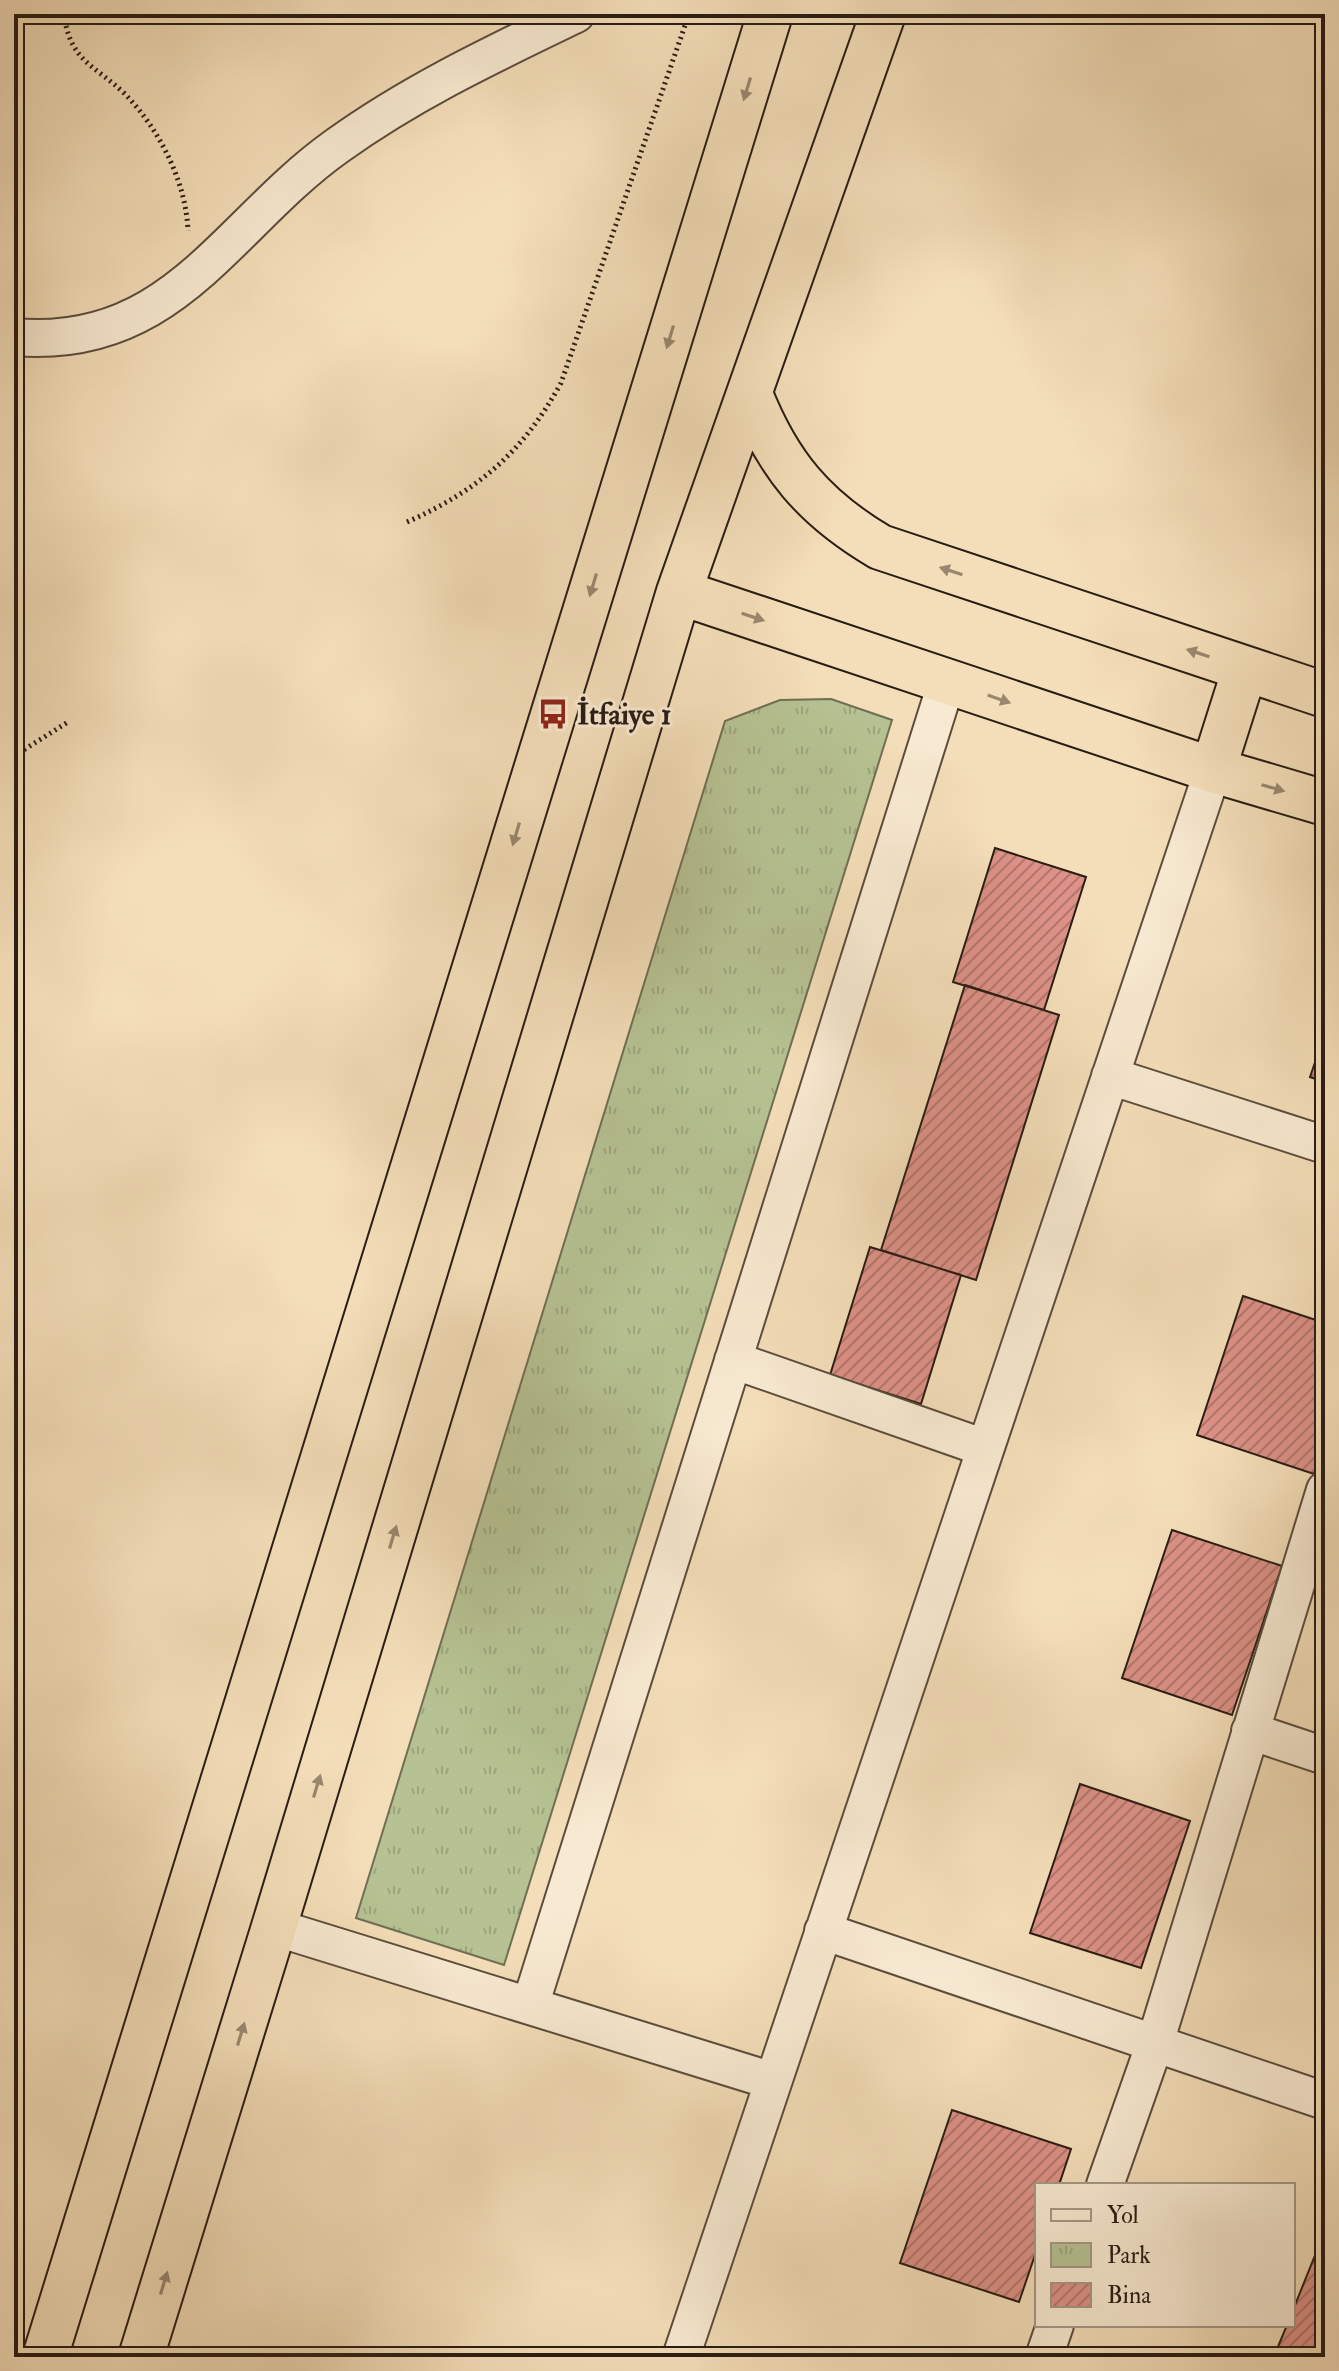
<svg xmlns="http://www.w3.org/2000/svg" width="1339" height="2371" viewBox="0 0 1339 2371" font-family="'IM FELL Double Pica',serif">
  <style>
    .park { fill: url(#park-tufts); stroke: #706f54; stroke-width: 2 }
    .building { fill: url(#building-hatch); stroke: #291c14; stroke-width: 2 }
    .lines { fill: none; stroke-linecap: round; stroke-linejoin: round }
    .street-casing { stroke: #5c4c3d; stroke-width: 40 }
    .highway-casing { stroke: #291c14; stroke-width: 48 }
    .path { stroke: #291c14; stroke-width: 5; stroke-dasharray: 2 4; stroke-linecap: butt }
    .street { stroke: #f8ead2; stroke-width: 36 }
    .highway { stroke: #f4deb9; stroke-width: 44 }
    .oneway { fill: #99876f }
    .labels { text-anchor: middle; stroke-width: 6; stroke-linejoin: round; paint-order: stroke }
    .poi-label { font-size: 30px; font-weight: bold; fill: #291c14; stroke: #f8ead2; text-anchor: start }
  </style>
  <defs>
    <pattern id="park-tufts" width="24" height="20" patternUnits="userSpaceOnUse" patternTransform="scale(2)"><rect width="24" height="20" fill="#b6c293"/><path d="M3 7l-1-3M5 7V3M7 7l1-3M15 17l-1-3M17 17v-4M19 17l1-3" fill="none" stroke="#9ca67e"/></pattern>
    <pattern id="building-hatch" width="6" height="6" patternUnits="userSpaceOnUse" patternTransform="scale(2)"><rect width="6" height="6" fill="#dd9187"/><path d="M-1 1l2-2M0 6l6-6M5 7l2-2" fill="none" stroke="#b3766d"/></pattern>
  </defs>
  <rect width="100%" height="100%" fill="#f4deb9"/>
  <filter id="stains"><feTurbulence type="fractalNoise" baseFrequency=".0025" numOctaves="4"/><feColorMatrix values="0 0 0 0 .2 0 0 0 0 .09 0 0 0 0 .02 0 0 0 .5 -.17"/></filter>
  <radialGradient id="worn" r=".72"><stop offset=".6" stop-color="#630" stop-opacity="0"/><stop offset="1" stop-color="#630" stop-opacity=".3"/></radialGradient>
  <!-- park -->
  <path class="park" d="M831 699 892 720 504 1965 356 1918 725 721 780 700Z"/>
  <!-- building -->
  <path class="building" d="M995 848 1086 877 1044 1010 953 982Z
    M965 985 1059 1015 976 1280 881 1250Z
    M1325 1033V1082L1310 1077Z
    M870 1247 961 1275 921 1404 830 1375Z
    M1243 1296 1325 1323V1441L1314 1474 1197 1435Z
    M1172 1530 1282 1566 1232 1715 1122 1678Z
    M1080 1784 1190 1821 1141 1968 1030 1933Z
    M952 2110 1071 2149 1059 2185H1037V2249L1019 2302 900 2263Z
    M1322 2238 1325 2239V2357H1297L1277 2349 1287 2325H1293V2310Z"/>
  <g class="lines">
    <!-- street casing -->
    <g class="street-casing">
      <path id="street" d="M14 337C173 351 226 225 337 146 412 92 493 54 576 14
        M1110 1076 1325 1145
        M733 1360 985 1448
        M1250 1731 1325 1756
        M274 1927 773 2081
        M823 1931 1325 2101
        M530 2006 947 681
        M1105 2185 1155 2043 1325 1490
        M681 2357 1213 770
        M1044 2357 1055 2325"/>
    </g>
    <!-- highway casing -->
    <g class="highway-casing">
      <path id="highway" d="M750 394C778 465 814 508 880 547L1325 695
        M679 592 1213 770 1325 803
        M1213 770 1245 669
        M45 2357 770 14
        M141 2357 274 1927 679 592 883 14"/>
    </g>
    <!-- path -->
    <path class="path" d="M64 14C70 62 95 65 125 94 159 129 186 181 188 231
      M407 522C479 490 523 452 561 383L689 14
      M14 756 68 722"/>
    <!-- street -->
    <use href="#street" class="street"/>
    <!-- highway -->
    <use href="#highway" class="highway"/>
  </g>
  <!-- one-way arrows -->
  <defs><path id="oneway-solid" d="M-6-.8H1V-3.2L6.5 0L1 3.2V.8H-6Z" transform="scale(2)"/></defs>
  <g class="oneway">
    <use href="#oneway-solid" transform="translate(747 89) rotate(107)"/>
    <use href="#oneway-solid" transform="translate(670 337) rotate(107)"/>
    <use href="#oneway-solid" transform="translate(951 571) rotate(-162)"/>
    <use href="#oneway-solid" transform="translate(593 585) rotate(107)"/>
    <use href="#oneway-solid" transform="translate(753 617) rotate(18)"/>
    <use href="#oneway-solid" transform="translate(1198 653) rotate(-162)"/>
    <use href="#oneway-solid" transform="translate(999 699) rotate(19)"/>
    <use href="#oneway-solid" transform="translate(1273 788) rotate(16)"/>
    <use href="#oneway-solid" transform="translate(516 834) rotate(107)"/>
    <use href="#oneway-solid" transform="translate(393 1537) rotate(-73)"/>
    <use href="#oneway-solid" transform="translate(317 1786) rotate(-73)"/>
    <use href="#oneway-solid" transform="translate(241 2034) rotate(-73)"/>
    <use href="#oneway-solid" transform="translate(164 2283) rotate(-73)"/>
  </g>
  <!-- icons -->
  <defs>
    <g id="bus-bare" transform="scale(2.4)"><path d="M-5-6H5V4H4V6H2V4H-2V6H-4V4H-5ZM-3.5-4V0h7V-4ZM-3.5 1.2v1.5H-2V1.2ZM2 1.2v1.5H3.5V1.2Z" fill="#8f2418" stroke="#f8ead2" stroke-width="2.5" paint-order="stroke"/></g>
  </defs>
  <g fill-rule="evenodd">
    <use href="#bus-bare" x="553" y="714"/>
  </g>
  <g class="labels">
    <!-- poi labels -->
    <g class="poi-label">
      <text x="577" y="724">İtfaiye 1</text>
    </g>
  </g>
  <!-- margin -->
  <rect width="1339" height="2371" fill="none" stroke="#f4deb9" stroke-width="48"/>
  <rect x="16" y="16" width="1307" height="2339" fill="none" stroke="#291c14" stroke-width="4"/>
  <rect x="24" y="24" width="1291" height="2323" fill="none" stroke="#291c14" stroke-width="2"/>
  <!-- legend -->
  <rect x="1035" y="2183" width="260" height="144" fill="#f8ead2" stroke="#a59886" stroke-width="2"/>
  <rect x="1051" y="2209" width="40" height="12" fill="#f8ead2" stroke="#a59886" stroke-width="2"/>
  <text x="1107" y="2223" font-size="24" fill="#291c14">Yol</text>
  <rect x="1051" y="2243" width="40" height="24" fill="url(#park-tufts)" stroke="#a59886" stroke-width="2"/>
  <text x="1107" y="2263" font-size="24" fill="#291c14">Park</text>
  <rect x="1051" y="2283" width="40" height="24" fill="url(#building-hatch)" stroke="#a59886" stroke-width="2"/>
  <text x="1107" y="2303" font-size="24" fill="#291c14">Bina</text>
  <rect width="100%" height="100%" filter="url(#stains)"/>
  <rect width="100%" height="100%" fill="url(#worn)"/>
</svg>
